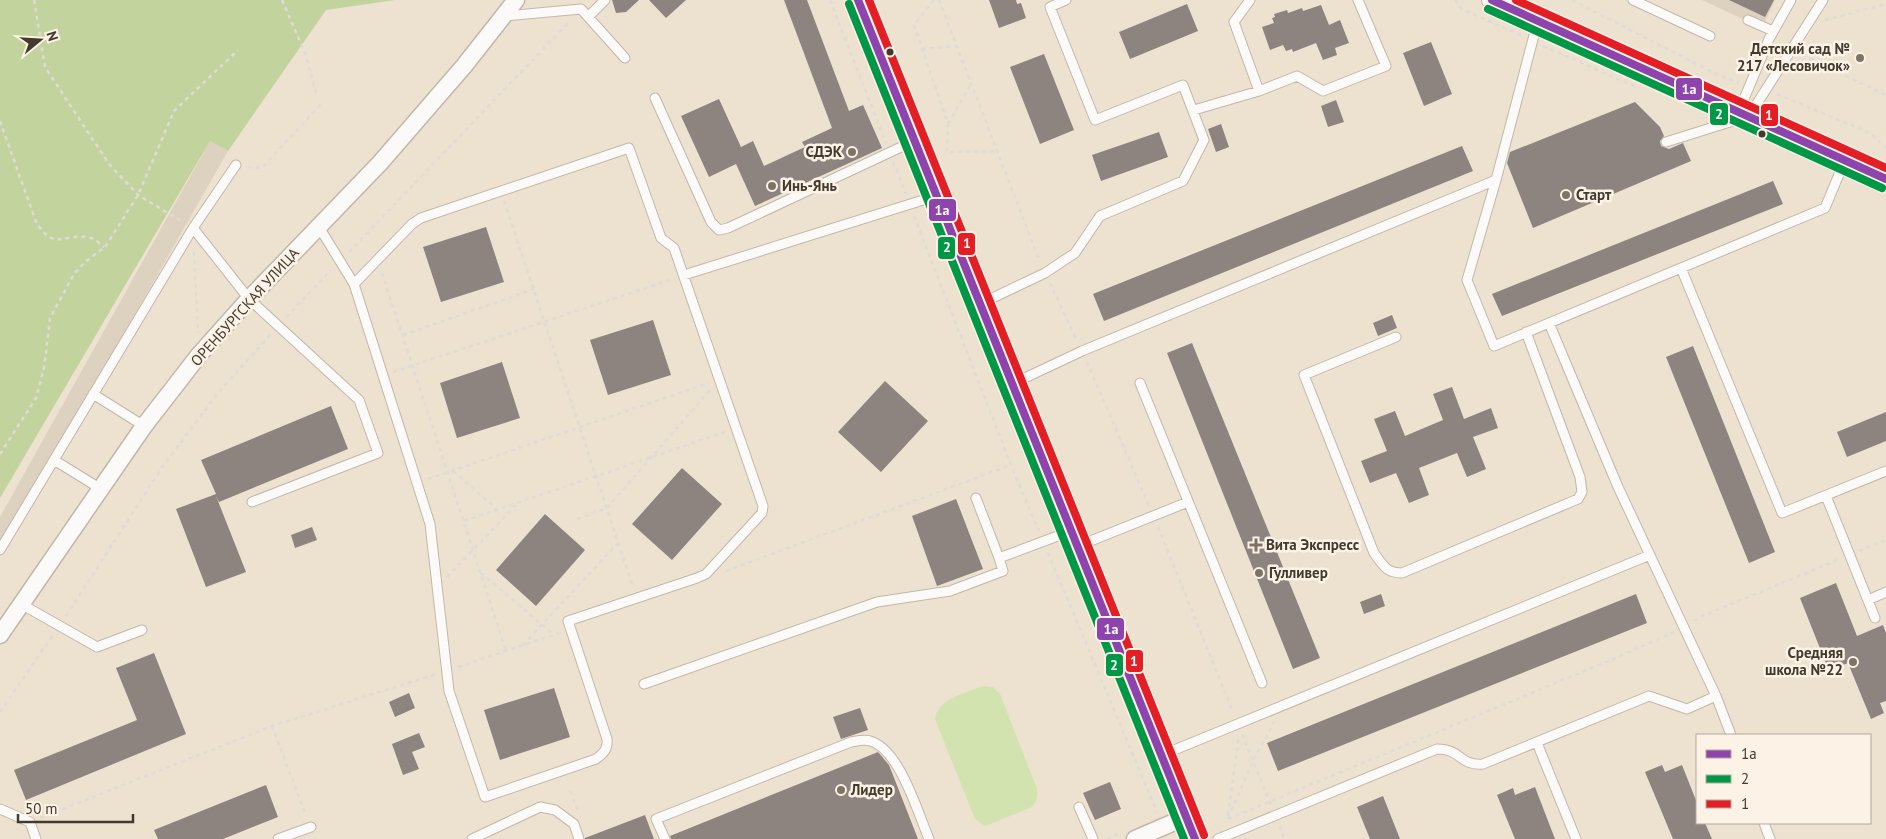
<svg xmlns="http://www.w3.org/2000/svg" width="1886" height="839" viewBox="0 0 1886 839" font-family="'PT Sans',sans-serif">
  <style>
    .industrial { fill: #ddd1bf }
    .green { fill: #d2e3af }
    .forest { fill: #c2d39d }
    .building { fill: #8e847f }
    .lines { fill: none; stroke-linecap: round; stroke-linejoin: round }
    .service-casing { stroke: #c1b8aa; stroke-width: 11 }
    .minor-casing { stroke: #c1b8aa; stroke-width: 19 }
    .tertiary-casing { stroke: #c1b8aa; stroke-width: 22 }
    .secondary-casing { stroke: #c1b8aa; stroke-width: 26 }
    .path { stroke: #dfdbd6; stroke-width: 2.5; stroke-dasharray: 4 4; stroke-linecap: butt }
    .service { stroke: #fcfaf8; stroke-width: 9 }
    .minor { stroke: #fcfaf8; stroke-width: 16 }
    .tertiary { stroke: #fcfaf8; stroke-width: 20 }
    .secondary { stroke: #fcfaf8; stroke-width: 24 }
    .bus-1-casing { stroke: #fcf3e6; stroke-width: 11 }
    .bus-2-casing { stroke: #fcf3e6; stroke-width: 11 }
    .bus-3-casing { stroke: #fcf3e6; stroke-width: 11 }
    .bus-1 { stroke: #8e44ad; stroke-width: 8 }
    .bus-2 { stroke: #009746; stroke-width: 8 }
    .bus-3 { stroke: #e31e25; stroke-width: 8 }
    .bus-dot { fill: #423a2d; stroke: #fcf3e6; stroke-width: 2 }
    .poi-dot { fill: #7e7466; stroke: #fcf3e6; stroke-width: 2 }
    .labels { text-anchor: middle; stroke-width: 5; stroke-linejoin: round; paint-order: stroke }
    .poi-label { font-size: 15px; font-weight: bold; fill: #423a2d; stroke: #fcf3e6; text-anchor: start }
    .street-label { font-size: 15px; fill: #423a2d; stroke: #fcf3e6 }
    .line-badge { stroke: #fcf3e6; stroke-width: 2 }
    .badge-label { font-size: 14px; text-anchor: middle; font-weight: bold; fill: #fff }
  </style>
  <rect width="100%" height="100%" fill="#ede1d0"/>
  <!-- industrial -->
  <path class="industrial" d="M1702 0H1775L1762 28Z
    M210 141 228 151 0 551V517Z"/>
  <!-- green -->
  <path class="green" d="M983 686 993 687 1000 694 1037 789C1038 796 1037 802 1032 807L985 826 975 819 935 719C937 699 966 693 983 686Z"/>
  <!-- forest -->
  <path class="forest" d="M0 0H395L326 10 228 151 210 141 0 498Z"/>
  <!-- building -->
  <path class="building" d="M612 0H639L626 12 616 13Z
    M649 0H686L666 18Z
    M784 0H807L849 111 863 105 882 148 755 206 736 164 709 177 681 116 719 99 741 147 753 141 764 166 805 147 802 142 832 128Z
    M989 0H1016L1017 4 1021 3 1026 18 999 28Z
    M1729 0H1774L1765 17Z
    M1187 4 1198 31 1130 59 1119 32Z
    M1321 5 1329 25 1340 20 1349 43 1335 48 1337 55 1323 60 1316 43 1293 52 1292 49 1286 51 1283 45 1270 50 1262 27 1274 23 1272 18 1275 17 1274 14 1287 10 1288 13 1302 8 1303 11Z
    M1431 42 1452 94 1424 106 1403 53Z
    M1044 54 1074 130 1040 144 1010 67Z
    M1336 100 1344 122 1328 127 1321 106Z
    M1635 102 1660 127 1664 136 1660 141 1661 146 1669 149 1683 143 1691 161 1533 228 1507 163 1510 152Z
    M1221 124 1229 147 1216 152 1208 129Z
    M1159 132 1168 157 1101 181 1092 155Z
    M1462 146 1473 171 1104 321 1093 294Z
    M1773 181 1783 204 1502 316 1492 294Z
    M486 227 504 282 441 302 423 247Z
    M1392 315 1397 328 1378 336 1373 323Z
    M653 320 671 375 608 395 590 340Z
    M1192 343 1320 658 1293 669 1167 353Z
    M1693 346 1775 552 1749 563 1666 357Z
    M502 362 520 418 457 438 440 383Z
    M885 381 928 421 881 472 838 432Z
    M1452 387 1464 419 1491 408 1498 428 1473 437 1486 469 1467 477 1457 453 1419 468 1429 495 1409 503 1396 473 1370 483 1361 461 1387 451 1374 419 1395 411 1405 436 1443 420 1433 394Z
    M331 406 348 449 219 502 216 496 246 572 206 587 176 509 216 494 201 460Z
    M1886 412V441L1847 457 1837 432Z
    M682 468 722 504 672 560 632 524Z
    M956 499 983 569 937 586 912 516Z
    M545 514 585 550 536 606 496 570Z
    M312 527 317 540 295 548 291 535Z
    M1836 583 1857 636 1883 625 1886 633V701L1880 703 1884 713 1871 719 1848 663 1829 671 1800 598Z
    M1381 594 1385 606 1364 614 1360 602Z
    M1636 594 1647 623 1278 771 1267 743Z
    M154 653 186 734 26 800 14 770 137 720 116 668Z
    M554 688 570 737 500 760 484 710Z
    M409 693 415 708 395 717 389 702Z
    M860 708 868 730 841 739 833 717Z
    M419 733 425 747 412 752 419 769 403 775 392 744Z
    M878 752 889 765 918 839H671L670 836Z
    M1662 765 1665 772 1682 765 1697 803V823H1705L1712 839H1673L1645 772Z
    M1110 782 1121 809 1095 820 1083 793Z
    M266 785 278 817 223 839H158L154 830Z
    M1535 787 1555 839H1515L1497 795 1513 788 1515 795Z
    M1383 796 1400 839H1370L1357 807Z
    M645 815 654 839H585V838Z"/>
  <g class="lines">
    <!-- service casing -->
    <g class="service-casing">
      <path id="service" d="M1250 0 1234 22 1259 91
        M1633 0 1710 36
        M505 16 581 9 625 58
        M588 17 605 0
        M1538 20 1496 180 1467 280 1494 346 1825 208 1845 160
        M1748 20 1773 31
        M655 98 711 222 719 230 728 228 914 141
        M1194 110 1259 91 1297 76 1323 91 1386 66 1358 0
        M1739 111 1769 39 1791 0
        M1666 142 1749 116 1823 0
        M319 227 354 284 430 524 449 691 485 797 596 759C604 753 608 749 607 739L568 621 697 578 706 574 762 513 763 506 674 248 661 238 629 148 421 218 412 224 354 284
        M193 228 249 299 359 400 378 453 252 502
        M1681 268 1782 513 1886 471
        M684 275 936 196
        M982 303 1045 273 1075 253 1100 216 1183 181 1204 140 1183 85 1095 120 1050 7 1066 0
        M1549 323 1618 487 1716 696 1731 735
        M1396 337 1304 375 1374 553C1383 565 1386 573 1402 573L1578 499 1582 492 1580 477 1526 332
        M1140 383 1262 683
        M1012 384 1082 351 1496 180
        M93 394 144 426
        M54 460 101 489
        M1826 496 1875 618
        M976 498 999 558
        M1078 546 1188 502
        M0 550 193 228 236 165
        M1868 600 1886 592
        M21 604 97 647 142 630
        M644 684 877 602 950 591 1003 571 999 558 1071 531
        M1537 743 1576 839
        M1162 755 1650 555
        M1079 807 1093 839
        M0 809 30 822 36 839
        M1764 823 1770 839
        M278 839 311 827
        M472 839 540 807 555 810 574 824 579 839
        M665 839 656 819 851 742C857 741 865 739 870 741 899 748 918 813 929 839
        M1218 839 1437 749C1462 749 1459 766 1483 764L1649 696 1687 709 1716 696"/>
    </g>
    <!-- minor casing -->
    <g class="minor-casing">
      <path id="minor" d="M0 635 144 426 199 355 249 299 380 163 464 66 516 0
        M1135 839 1186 817"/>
    </g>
    <!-- tertiary casing -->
    <g class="tertiary-casing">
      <path id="tertiary" d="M1492 0 1886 179"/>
    </g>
    <!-- secondary casing -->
    <g class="secondary-casing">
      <path id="secondary" d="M858 0 1195 839"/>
    </g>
    <!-- path -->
    <path class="path" d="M34 0 45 67 109 164 138 195 183 222
      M282 0 305 53 316 93
      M830 0 886 143
      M934 0 914 25 948 124 947 152 997 151
      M939 0 1040 262
      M1455 0 1462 9 1522 36
      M1572 0 1712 72 1739 83
      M1825 20 1886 4
      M1543 46 1639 88
      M922 49 957 46
      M1802 55 1886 95
      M1777 94 1870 133 1886 148
      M0 121 36 222C54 251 63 234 86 237 93 237 99 243 104 247
      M948 124 971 84
      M893 162 906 194
      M248 167 262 168 323 102
      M504 201 633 587
      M914 216 1011 465 1039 531
      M194 252 198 333
      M349 252 570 21
      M382 273 506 651
      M1050 283 1077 341
      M286 317 331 270
      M403 335 534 289
      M1087 362 1149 506
      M393 372 673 279
      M0 454 36 398 44 368 50 318 74 274 85 262 105 247 138 195 174 111 238 50
      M453 471 497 509
      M428 479 709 383
      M577 519 607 508 710 390
      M464 521 725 432
      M1158 527 1233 712
      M1859 551 1886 540
      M1048 553 1157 812
      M726 571 1011 465
      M481 573 553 634
      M447 577 516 505
      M66 616 161 469 218 393 271 334
      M1694 621 1702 616 1840 559
      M523 645 618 543
      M458 667 559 633
      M0 712 53 635
      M272 726 306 816
      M1242 734 1271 805
      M570 791 579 813
      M1228 815 1239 736
      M40 818 272 726 436 674
      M1228 818 1253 761 1274 722
      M1228 819 1611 660 1674 632
      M1280 826 1284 839
      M1107 839 1121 833"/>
    <!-- service -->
    <use href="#service" class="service"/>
    <!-- minor -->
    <use href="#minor" class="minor"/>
    <!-- tertiary -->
    <use href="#tertiary" class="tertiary"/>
    <!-- secondary -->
    <use href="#secondary" class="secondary"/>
    <!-- bus-1 casing -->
    <g class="bus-1-casing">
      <path id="bus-1" d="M858 0 1195 839
        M1492 0 1886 179"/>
    </g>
    <!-- bus-2 casing -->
    <g class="bus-2-casing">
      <path id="bus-2" d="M849 4 1184 839
        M1488 9 1882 188"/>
    </g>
    <!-- bus-3 casing -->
    <g class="bus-3-casing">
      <path id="bus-3" d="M869 0 1204 835
        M1516 0 1886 168"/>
    </g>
    <!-- bus-1 -->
    <use href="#bus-1" class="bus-1"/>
    <!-- bus-2 -->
    <use href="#bus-2" class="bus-2"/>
    <!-- bus-3 -->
    <use href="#bus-3" class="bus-3"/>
  </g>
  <!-- markers -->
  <g class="bus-dot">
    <circle cx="890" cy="52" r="4.5"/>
    <circle cx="1762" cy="134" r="4.5"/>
  </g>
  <g class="poi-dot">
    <circle cx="1860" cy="58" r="5"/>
    <circle cx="852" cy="152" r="5"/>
    <circle cx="772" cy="186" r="5"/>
    <circle cx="1566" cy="195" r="5"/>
    <path d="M1253.5 537.5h5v5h5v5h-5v5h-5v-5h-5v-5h5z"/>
    <circle cx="1259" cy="573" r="5"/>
    <circle cx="1853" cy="662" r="5"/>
    <circle cx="841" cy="790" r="5"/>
  </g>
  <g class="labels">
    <!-- poi labels -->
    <g class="poi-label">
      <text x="1850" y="54" text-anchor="end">Детский сад №<tspan x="1850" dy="17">217 «Лесовичок»</tspan></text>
      <text x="842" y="157" text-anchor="end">СДЭК</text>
      <text x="782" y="191">Инь-Янь</text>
      <text x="1576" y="200">Старт</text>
      <text x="1266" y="550">Вита Экспресс</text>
      <text x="1269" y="578">Гулливер</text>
      <text x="1843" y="658" text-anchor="end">Средняя<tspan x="1843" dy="17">школа №22</tspan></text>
      <text x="851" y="795">Лидер</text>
    </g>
    <!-- street labels -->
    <g class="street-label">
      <text transform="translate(245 307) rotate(-48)" y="5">ОРЕНБУРГСКАЯ УЛИЦА</text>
    </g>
  </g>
  <g class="line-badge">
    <rect x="1675" y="77" width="28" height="24" rx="5" fill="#8e44ad"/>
    <rect x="1709" y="102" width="20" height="24" rx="5" fill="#009746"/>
    <rect x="1760" y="103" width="19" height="24" rx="5" fill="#e31e25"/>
    <rect x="928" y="198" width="29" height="24" rx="5" fill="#8e44ad"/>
    <rect x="957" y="232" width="19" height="24" rx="5" fill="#e31e25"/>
    <rect x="937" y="236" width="19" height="24" rx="5" fill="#009746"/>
    <rect x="1096" y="617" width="29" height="24" rx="5" fill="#8e44ad"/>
    <rect x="1125" y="649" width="19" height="24" rx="5" fill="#e31e25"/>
    <rect x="1105" y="653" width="19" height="24" rx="5" fill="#009746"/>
  </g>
  <g class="badge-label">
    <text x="1689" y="94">1а</text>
    <text x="1719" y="119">2</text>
    <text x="1769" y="120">1</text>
    <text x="942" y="215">1а</text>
    <text x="967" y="248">1</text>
    <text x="947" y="252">2</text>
    <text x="1111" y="634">1а</text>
    <text x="1134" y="666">1</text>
    <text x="1114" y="670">2</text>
  </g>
  <!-- legend -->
  <rect x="1696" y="734" width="175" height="90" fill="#fcf3e6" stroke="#b2a99c"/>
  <rect x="1706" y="750" width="25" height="8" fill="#8e44ad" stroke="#b2a99c"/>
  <text x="1741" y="759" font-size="15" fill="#423a2d">1а</text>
  <rect x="1706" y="775" width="25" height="8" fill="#009746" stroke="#b2a99c"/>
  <text x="1741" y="784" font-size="15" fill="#423a2d">2</text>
  <rect x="1706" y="800" width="25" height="8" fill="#e31e25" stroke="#b2a99c"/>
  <text x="1741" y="809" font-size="15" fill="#423a2d">1</text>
  <!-- north arrow -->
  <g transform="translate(40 40) rotate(72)" stroke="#fcf3e6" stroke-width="4" paint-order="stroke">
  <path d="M0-4L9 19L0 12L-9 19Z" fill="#423a2d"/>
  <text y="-8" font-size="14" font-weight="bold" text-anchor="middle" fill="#423a2d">N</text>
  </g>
  <!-- scale -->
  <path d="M18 814v8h115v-8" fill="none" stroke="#423a2d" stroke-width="2.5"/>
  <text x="25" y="814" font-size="15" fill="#423a2d" stroke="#fcf3e6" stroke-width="4" paint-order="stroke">50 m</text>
</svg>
